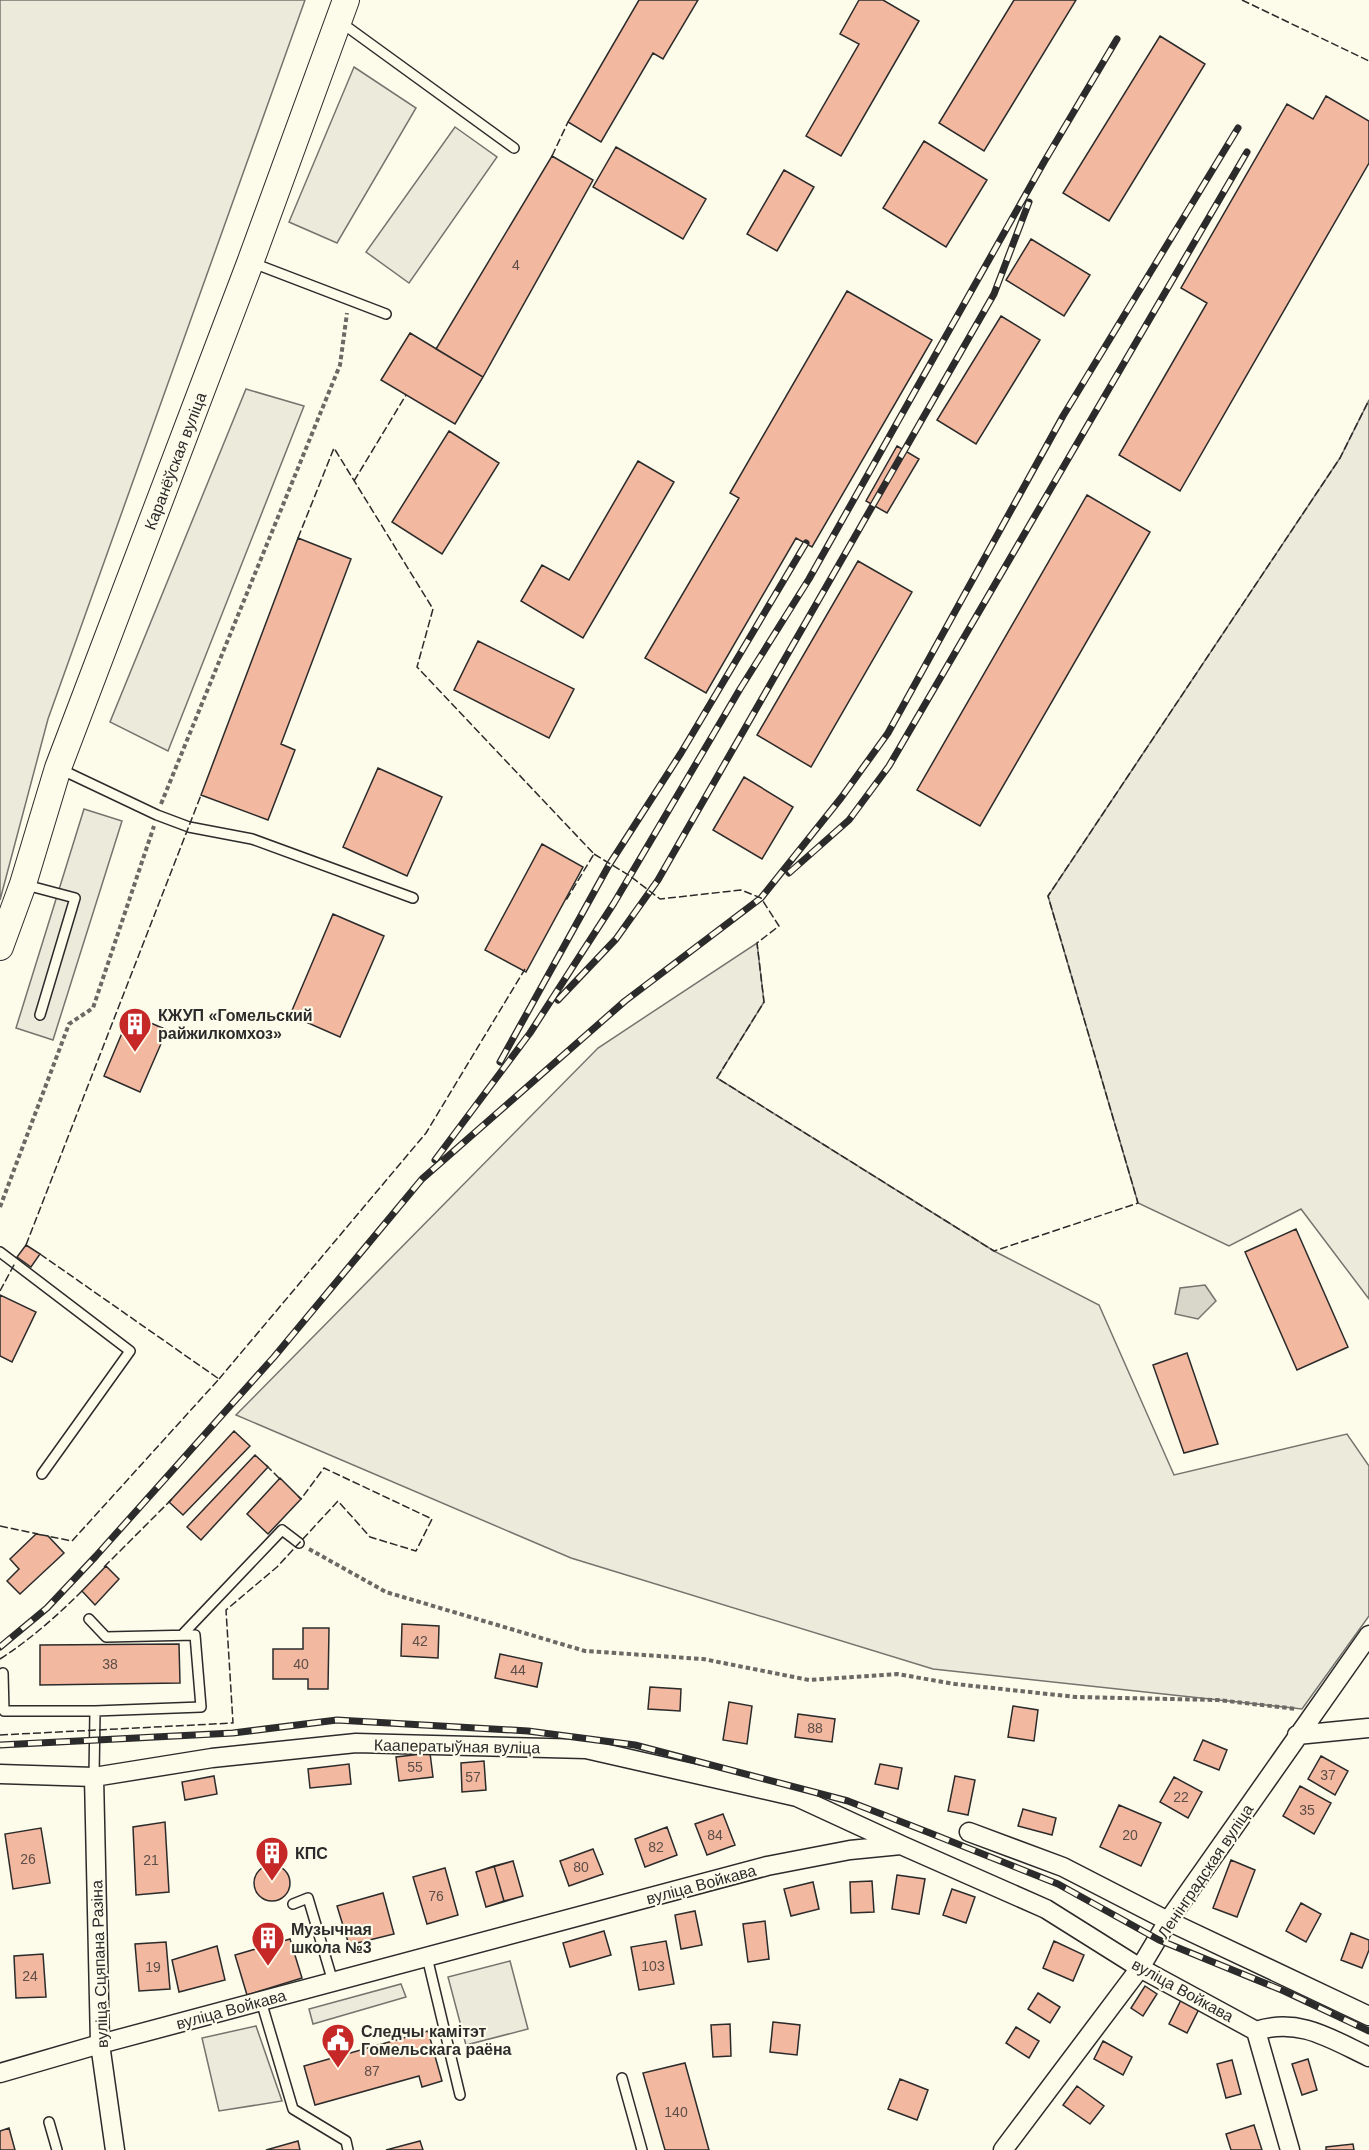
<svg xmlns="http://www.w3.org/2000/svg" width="1369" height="2150" viewBox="0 0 1369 2150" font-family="Helvetica,sans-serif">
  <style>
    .green { fill: #ecebdb; stroke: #74746e; stroke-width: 1.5 }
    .parking { fill: #eceadb; stroke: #74746e; stroke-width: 1.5 }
    .water { fill: #d8d7c9; stroke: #74746e; stroke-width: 1.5 }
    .building { fill: #f2b8a0; stroke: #2b2b2b; stroke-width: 1.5 }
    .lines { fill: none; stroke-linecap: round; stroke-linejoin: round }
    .service-casing { stroke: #2b2b2b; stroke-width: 12 }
    .minor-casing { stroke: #2b2b2b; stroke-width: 21 }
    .secondary-casing { stroke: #2b2b2b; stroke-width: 28 }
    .path { stroke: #6a6964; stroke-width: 4; stroke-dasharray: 4.5 3; stroke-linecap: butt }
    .service { stroke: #fdfbea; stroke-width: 9 }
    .minor { stroke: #fdfbea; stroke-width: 18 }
    .secondary { stroke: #fdfbea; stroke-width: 26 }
    .rail-casing { stroke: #2b2b2b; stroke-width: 7 }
    .rail { stroke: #fdfbea; stroke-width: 4.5; stroke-dasharray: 14; stroke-linecap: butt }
    .fence { stroke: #2b2b2b; stroke-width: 1.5; stroke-dasharray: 8 3; stroke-linecap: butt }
    .labels { text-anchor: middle; stroke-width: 4.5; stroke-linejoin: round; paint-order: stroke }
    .number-label { font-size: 14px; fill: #5d4e48 }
    .street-label { font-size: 16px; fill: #2b2b2b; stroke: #fdfbea }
    .poi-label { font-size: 16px; font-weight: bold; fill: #2b2b2b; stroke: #fdfbea; text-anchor: start }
  </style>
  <rect width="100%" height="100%" fill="#fdfbea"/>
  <!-- green -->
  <path class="green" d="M0 0H305L48 719 0 900Z
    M354 67 416 108 337 243 289 222Z
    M246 389 304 406 168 751 110 722Z
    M1369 400V1299L1301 1209 1229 1246 1138 1203 1048 896 1340 458Z
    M757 943 764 1002 717 1078 994 1251 1099 1305 1174 1475 1347 1434 1369 1466V1616L1302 1709 933 1669 571 1558 236 1415 598 1048Z"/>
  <!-- parking -->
  <path class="parking" d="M455 127 497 157 409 283 366 252Z
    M84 809 122 821 53 1040 16 1028Z
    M510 1961 528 2029 466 2045 448 1977Z
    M401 1984 406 1997 313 2024 309 2009Z
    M256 2026 282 2101 219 2111 202 2038Z"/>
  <!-- water -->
  <path class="water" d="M1205 1285 1216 1301 1198 1319 1175 1314 1180 1288Z"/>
  <!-- building -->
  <path class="building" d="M639 0H698L663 59 653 53 601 142 568 122Z
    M859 0H883L919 21 841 156 806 136 859 44 840 34Z
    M1014 0H1076L984 151 939 123Z
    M1160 36 1205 64 1109 221 1063 193Z
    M1326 96 1369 121V163L1180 491 1119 455 1207 303 1181 288 1287 104 1313 119Z
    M924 141 987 180 946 247 883 208Z
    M616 147 706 199 683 239 593 187Z
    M552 156 593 180 483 377 436 349Z
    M784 170 814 187 777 251 747 234Z
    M1031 239 1090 275 1064 316 1006 280Z
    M847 291 932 340 812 547 796 538 706 693 645 658 739 498 730 493Z
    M1001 316 1040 340 976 444 937 420Z
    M410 333 483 377 455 424 381 380Z
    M449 431 499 463 442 554 392 522Z
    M897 446 919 459 887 513 866 501Z
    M638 461 674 482 583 638 521 601 542 565 569 580Z
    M1087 495 1150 532 980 826 917 790Z
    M298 538 351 559 281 744 295 750 268 820 201 795Z
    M858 561 912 592 811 767 757 735Z
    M478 641 574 689 549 738 454 690Z
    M378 768 442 797 407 876 343 847Z
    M744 777 793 807 762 859 713 830Z
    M542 844 583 867 526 972 485 950Z
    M333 914 384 936 340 1037 290 1015Z
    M130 1014 167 1030 140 1092 104 1076Z
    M1296 1229 1348 1347 1297 1370 1245 1252Z
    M26 1245 40 1254 31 1267 17 1257Z
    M0 1295 36 1312 12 1362 0 1356Z
    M1187 1353 1218 1444 1184 1453 1153 1365Z
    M234 1431 250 1446 183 1515 169 1502Z
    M255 1455 268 1467 201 1540 187 1527Z
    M280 1478 301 1499 268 1534 247 1514Z
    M36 1534 48 1536 64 1553 20 1594 7 1581 19 1569 10 1559Z
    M106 1566 119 1579 95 1605 82 1591Z
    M402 1624 439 1626 438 1658 401 1656Z
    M303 1628H329L328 1689H308V1679H273V1649H303Z
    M179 1644 180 1683 40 1685V1645Z
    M500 1654 542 1663 537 1687 495 1678Z
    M650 1687 681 1689 680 1711 648 1709Z
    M729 1702 752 1706 747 1744 723 1740Z
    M1013 1706 1038 1710 1034 1741 1008 1737Z
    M798 1714 835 1719 832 1742 795 1737Z
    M1203 1740 1227 1750 1219 1770 1194 1760Z
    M430 1753 433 1777 399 1781 396 1757Z
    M1321 1756 1348 1771 1335 1795 1308 1779Z
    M484 1761 486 1790 462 1792 461 1763Z
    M349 1764 351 1784 310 1788 308 1769Z
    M880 1764 902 1768 898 1789 875 1784Z
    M214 1776 217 1794 185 1800 182 1782Z
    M955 1776 975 1780 968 1815 948 1811Z
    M1174 1777 1202 1792 1188 1818 1160 1802Z
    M1300 1786 1331 1803 1314 1834 1283 1816Z
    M1119 1805 1161 1823 1141 1866 1100 1847Z
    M1023 1809 1056 1818 1052 1835 1018 1826Z
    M723 1814 735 1845 707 1855 695 1824Z
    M165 1822 169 1892 136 1895 133 1827Z
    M667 1827 677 1855 645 1867 635 1839Z
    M41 1828 50 1883 13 1889 5 1834Z
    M593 1849 603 1874 569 1886 560 1861Z
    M1231 1860 1255 1870 1237 1917 1213 1908Z
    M513 1861 523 1896 504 1901 494 1866Z
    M513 1861 523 1896 486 1907 476 1872Z
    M254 1883a18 18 0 1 1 36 0a18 18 0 1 1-36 0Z
    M494 1866 504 1901 486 1907 476 1872Z
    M445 1868 458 1915 427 1924 413 1877Z
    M897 1875 925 1879 919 1914 892 1909Z
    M872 1881 874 1912 851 1913 850 1882Z
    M813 1882 819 1909 791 1916 784 1889Z
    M952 1889 975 1897 966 1923 943 1915Z
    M383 1893 394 1934 349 1945 337 1906Z
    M1301 1903 1321 1914 1306 1942 1286 1931Z
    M695 1911 702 1945 681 1949 675 1915Z
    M765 1921 769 1959 748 1962 743 1924Z
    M604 1931 611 1955 570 1967 563 1943Z
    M1351 1933 1369 1940V1950L1362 1968 1341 1960Z
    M290 1939 302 1978 247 1995 235 1955Z
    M666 1941 674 1984 639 1990 631 1947Z
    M1054 1941 1084 1955 1073 1981 1043 1968Z
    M166 1942 170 1989 139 1991 135 1944Z
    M217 1946 225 1980 179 1992 172 1960Z
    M43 1954 46 1997 16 1998 14 1956Z
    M1145 1986 1157 1994 1143 2016 1131 2008Z
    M1038 1993 1060 2007 1050 2023 1028 2009Z
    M1181 2000 1199 2009 1187 2033 1169 2024Z
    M773 2022 800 2025 797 2055 770 2052Z
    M730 2024 731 2056 713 2057 711 2025Z
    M1016 2027 1039 2041 1029 2058 1006 2043Z
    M428 2031 442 2081 422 2087 419 2076 315 2105 304 2066Z
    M1103 2041 1132 2057 1123 2075 1094 2059Z
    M1308 2059 1317 2090 1302 2095 1292 2064Z
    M1232 2060 1241 2094 1226 2098 1217 2064Z
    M685 2063 709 2150H665L643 2073Z
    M900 2079 928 2090 917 2120 888 2109Z
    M1077 2086 1104 2106 1090 2124 1063 2105Z
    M1254 2125 1262 2150H1231L1226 2134Z
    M9 2128 15 2150H0V2131Z
    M298 2141 300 2150H266Z
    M420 2141 423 2150H386Z
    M1353 2144 1354 2150H1326V2147Z"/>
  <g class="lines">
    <!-- service casing -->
    <g class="service-casing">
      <path id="service" d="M339 21 514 148
        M253 263 386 314
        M60 769 157 815 189 827 252 839 413 898
        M26 885 75 898 40 1015
        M0 1252 130 1351 42 1474
        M89 1619 106 1637 195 1635 201 1707 95 1711
        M182 1635 282 1530 299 1543
        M3 1673 4 1711H95L94 1777
        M293 1904 308 1898 333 1982
        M427 1957 460 2095
        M261 2001 293 2109 346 2141 348 2150
        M622 2078 642 2150
        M49 2122 57 2150"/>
    </g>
    <!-- minor casing -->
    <g class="minor-casing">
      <path id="minor" d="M1297 1735 1368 1728
        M0 1774 94 1777 212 1758 356 1743 586 1749 797 1797 901 1845
        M94 1777 100 2044 115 2150
        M969 1832 1063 1867 1168 1921 1369 2016
        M1256 2031 1290 2150
        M0 2073 100 2044 767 1866 850 1850 901 1845 1046 1909 1140 1968 1256 2031C1299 2017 1331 2039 1369 2057
        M1003 2150 1140 1968 1168 1921 1369 1635"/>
    </g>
    <!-- secondary casing -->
    <g class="secondary-casing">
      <path id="secondary" d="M0 947 23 884 58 768 250 263 346 0"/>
    </g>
    <!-- path -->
    <path class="path" d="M161 804 340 365 347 313
      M0 1207 69 1024 93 1008 154 826
      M309 1549 386 1592 585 1651 703 1659 809 1680 897 1674 955 1684 1076 1697 1218 1700 1297 1709"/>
    <!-- service -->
    <use href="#service" class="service"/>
    <!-- minor -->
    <use href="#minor" class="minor"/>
    <!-- secondary -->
    <use href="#secondary" class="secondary"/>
    <!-- rail casing -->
    <g class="rail-casing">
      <path id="rail" d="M789 873 849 820 889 766 1247 152
        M558 1000 616 939 658 880 994 294 1029 202
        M500 1062 609 865 681 753 806 543
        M435 1160 530 1033 614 903 740 689 809 579 1044 162 1117 39
        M0 1647 47 1608 96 1556 274 1357 422 1179 625 1001 761 898 841 798 888 733 1063 416 1238 128
        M0 1745 233 1733 337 1720 528 1731 635 1745 848 1801 930 1833 1058 1884 1159 1940 1284 1991 1369 2031"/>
    </g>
    <!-- rail -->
    <use href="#rail" class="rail"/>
    <!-- fence -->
    <path class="fence" d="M1242 0 1369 61
      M552 156 568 122
      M354 481 406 395
      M298 538 334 448 433 609 417 667 594 854 565 902
      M594 854 630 876 660 899 741 890 761 898 779 926 757 943 764 1002 717 1078 994 1251 1138 1203 1048 896 1340 458 1369 400
      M26 1245 201 795
      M40 1254 219 1379 72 1541 47 1536
      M0 1291 15 1263
      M219 1379 426 1133 525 969
      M266 1465 281 1480
      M0 1526 38 1534
      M104 1567 172 1499
      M0 1659C31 1639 58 1615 84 1589
      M0 1735 233 1723 226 1610 277 1567 338 1501 370 1537 416 1551 432 1519 324 1468 301 1499 298 1496"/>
  </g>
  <!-- icons -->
  <defs>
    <g id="building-pin" transform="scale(1.725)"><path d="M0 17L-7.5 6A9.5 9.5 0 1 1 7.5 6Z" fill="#c62828" stroke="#fdfbea"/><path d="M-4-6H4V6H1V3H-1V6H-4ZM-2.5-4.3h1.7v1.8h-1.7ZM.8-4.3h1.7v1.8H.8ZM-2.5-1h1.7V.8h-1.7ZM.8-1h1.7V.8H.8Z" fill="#fff"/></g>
    <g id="civic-pin" transform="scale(1.725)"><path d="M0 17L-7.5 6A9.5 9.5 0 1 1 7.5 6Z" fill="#c62828" stroke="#fdfbea"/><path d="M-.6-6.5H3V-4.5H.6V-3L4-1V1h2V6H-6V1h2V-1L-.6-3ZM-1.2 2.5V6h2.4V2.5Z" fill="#fff"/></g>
  </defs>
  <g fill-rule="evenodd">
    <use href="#building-pin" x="135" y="1024"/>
    <use href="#building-pin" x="272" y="1853"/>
    <use href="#building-pin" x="268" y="1938"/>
    <use href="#civic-pin" x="338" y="2040"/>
  </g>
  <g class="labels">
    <!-- number labels -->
    <g class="number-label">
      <text x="516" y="270">4</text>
      <text x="420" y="1646">42</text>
      <text x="110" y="1669">38</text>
      <text x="301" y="1669">40</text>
      <text x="518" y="1675">44</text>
      <text x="815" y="1733">88</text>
      <text x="415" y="1772">55</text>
      <text x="1328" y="1780">37</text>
      <text x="473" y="1782">57</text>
      <text x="1181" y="1802">22</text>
      <text x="1307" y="1815">35</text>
      <text x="715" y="1840">84</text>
      <text x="1130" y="1840">20</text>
      <text x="656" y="1852">82</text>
      <text x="28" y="1864">26</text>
      <text x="151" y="1865">21</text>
      <text x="581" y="1872">80</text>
      <text x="436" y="1901">76</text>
      <text x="653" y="1971">103</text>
      <text x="153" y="1972">19</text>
      <text x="30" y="1981">24</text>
      <text x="372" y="2076">87</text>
      <text x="676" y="2117">140</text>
    </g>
    <!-- street labels -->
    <g class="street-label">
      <text transform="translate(175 461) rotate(-69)" y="6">Каранёўская вуліца</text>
      <text transform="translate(457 1746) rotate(1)" y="6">Кааператыўная вуліца</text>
      <text transform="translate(1205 1871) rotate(-56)" y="6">Ленінградская вуліца</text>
      <text transform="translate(701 1884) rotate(-15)" y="6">вуліца Войкава</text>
      <text transform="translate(99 1964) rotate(-92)" y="6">вуліца Сцяпана Разіна</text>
      <text transform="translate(1183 1990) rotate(29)" y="6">вуліца Войкава</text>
      <text transform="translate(231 2009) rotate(-15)" y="6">вуліца Войкава</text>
    </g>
    <!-- poi labels -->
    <g class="poi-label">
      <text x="158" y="1021">КЖУП «Гомельский<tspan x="158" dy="18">райжилкомхоз»</tspan></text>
      <text x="295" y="1859">КПС</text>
      <text x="291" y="1935">Музычная<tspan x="291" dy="18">школа №3</tspan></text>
      <text x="361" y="2037">Следчы камітэт<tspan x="361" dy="18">Гомельскага раёна</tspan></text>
    </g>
  </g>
</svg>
